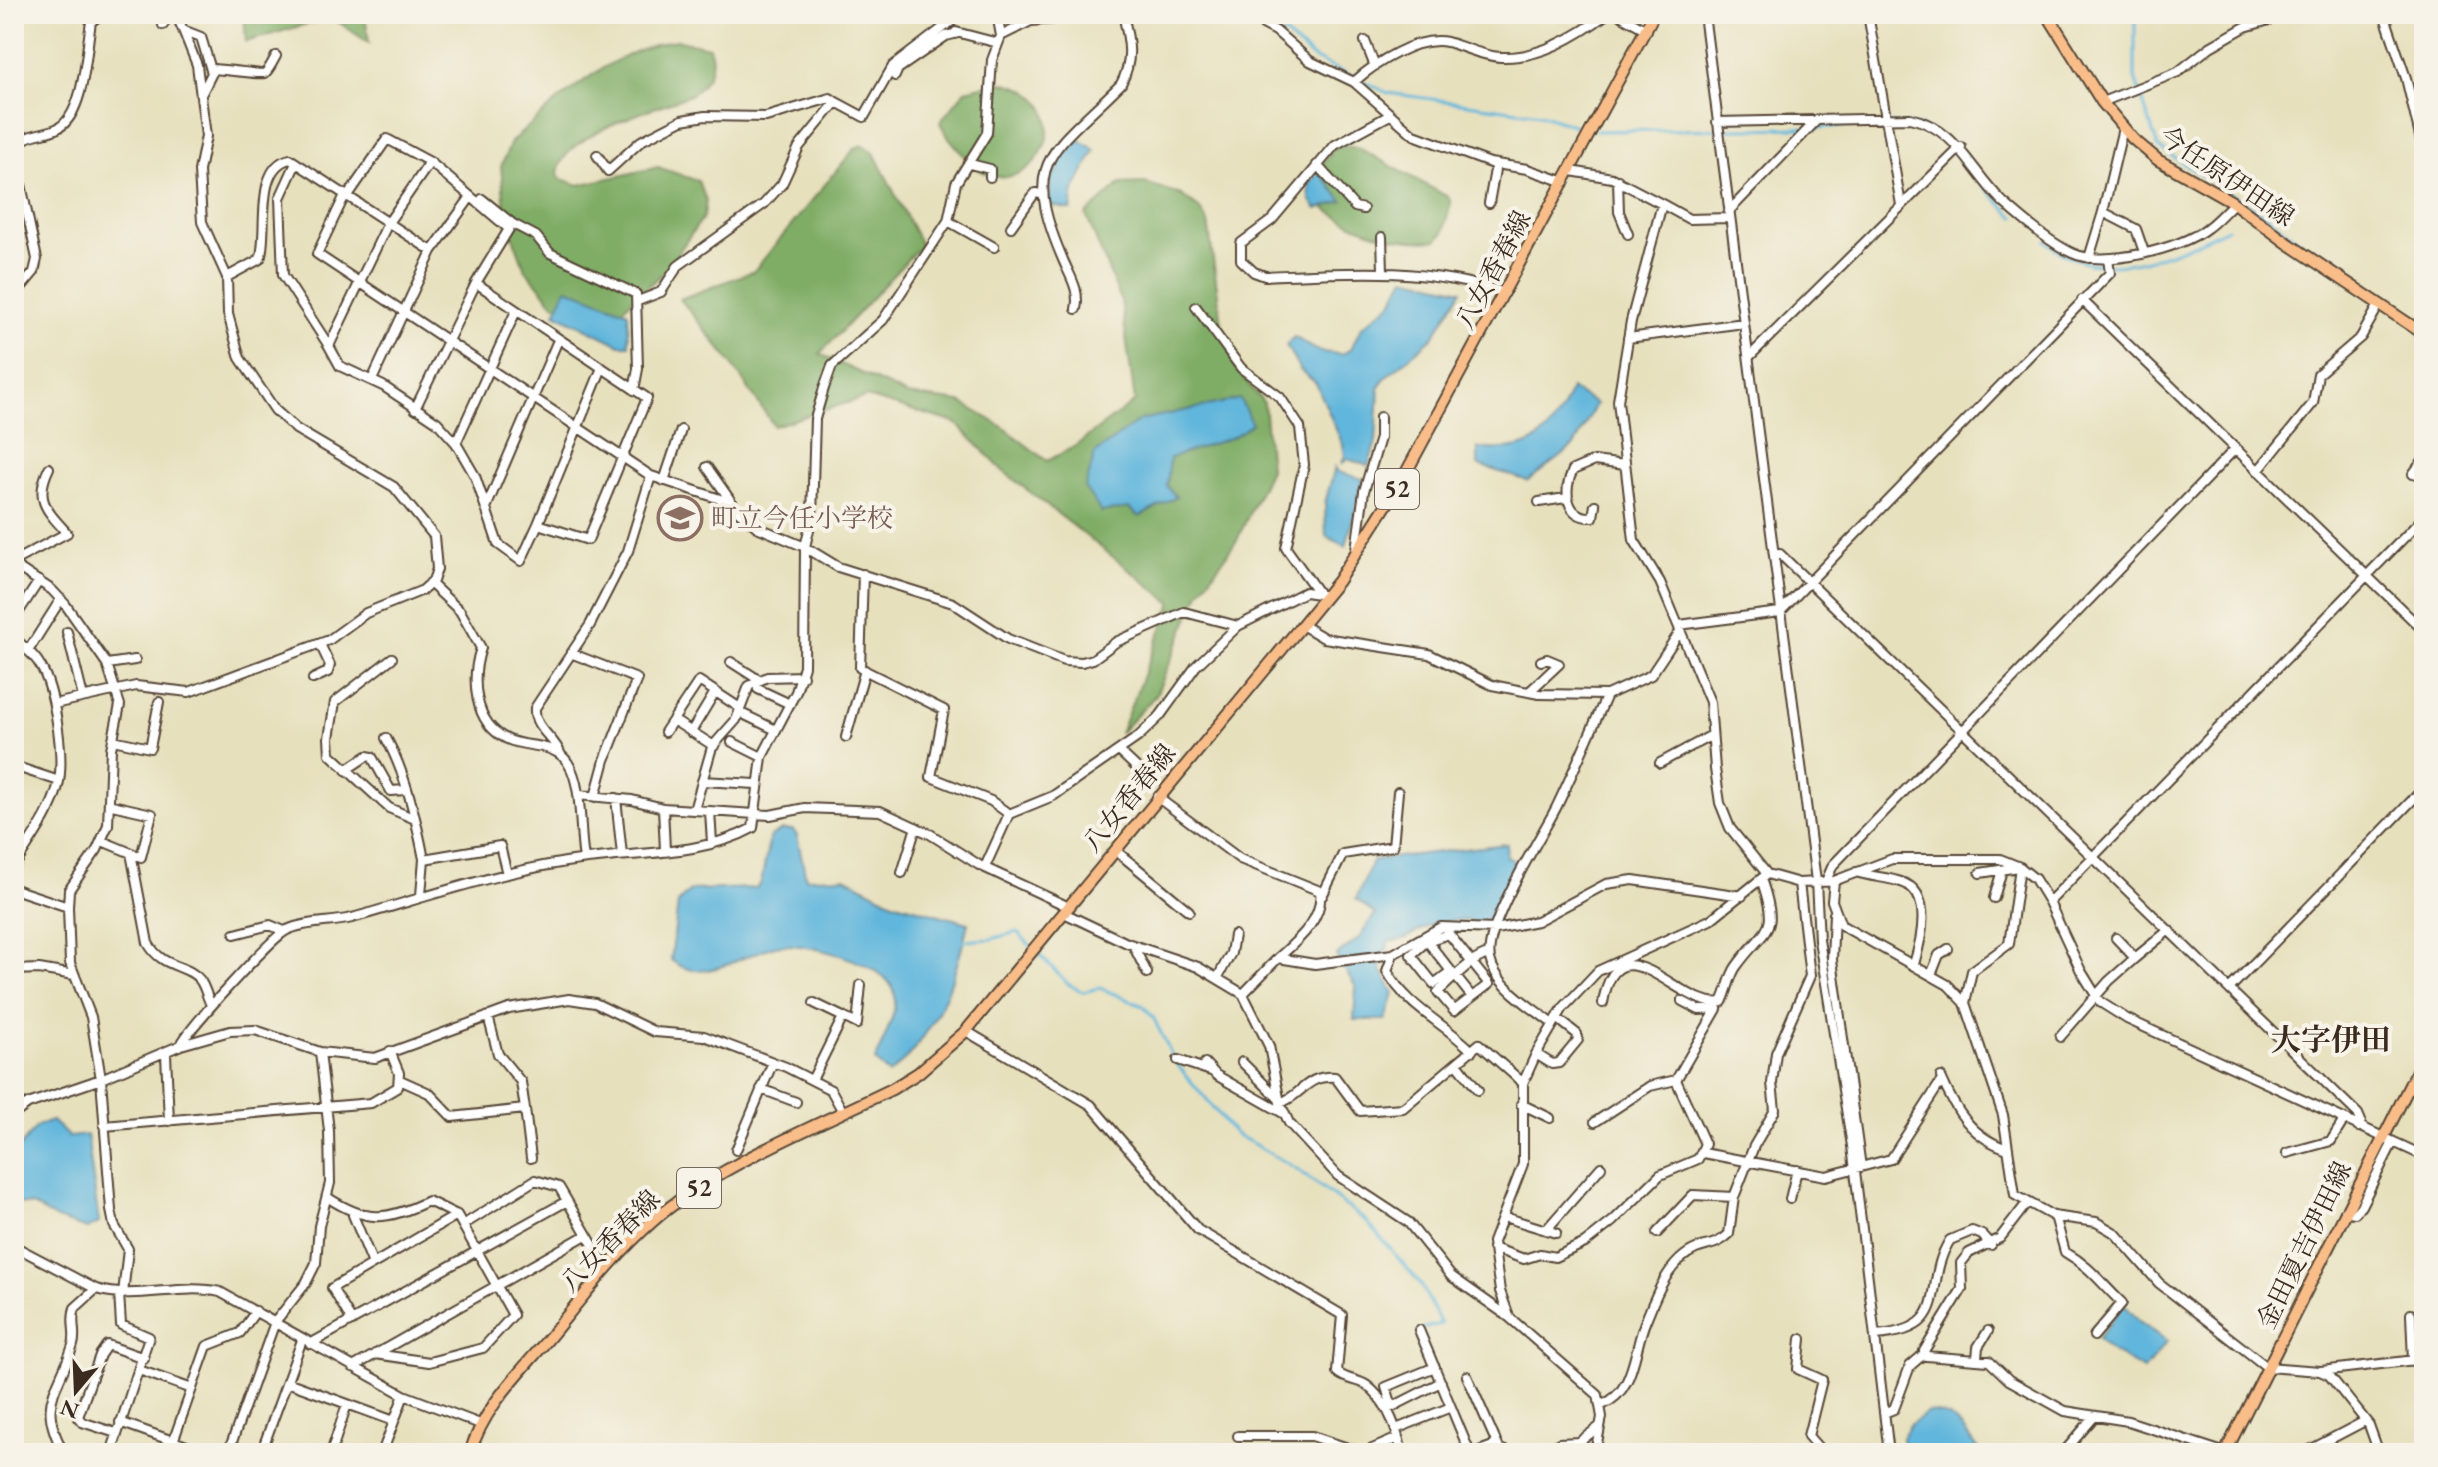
<svg xmlns="http://www.w3.org/2000/svg" width="2438" height="1467" viewBox="0 0 2438 1467" font-family="'EB Garamond','Noto Serif JP',serif">
  <style>
    .forest { fill: #80ad66; stroke: #5e6c42; stroke-width: 2 }
    .water { fill: #60b6dc; stroke: #4e707d; stroke-width: 2 }
    .lines { fill: none; stroke-linecap: round; stroke-linejoin: round }
    .stream { stroke: #60b6dc; stroke-width: 3 }
    .minor-casing { stroke: #554536; stroke-width: 12 }
    .major-casing { stroke: #554536; stroke-width: 14 }
    .minor { stroke: #fff; stroke-width: 8 }
    .major { stroke: #f8bd89; stroke-width: 10 }
    .labels { text-anchor: middle; stroke-width: 8; stroke-linejoin: round; paint-order: stroke }
    .shield { fill: #f7f3e8; stroke: #73665b; stroke-width: 2 }
    .shield-label { font-size: 24px; font-weight: bold; fill: #3b2a1e }
    .street-label { font-size: 26px; fill: #3b2a1e; stroke: #f7f3e8 }
    .education-label { font-size: 26px; fill: #785e54; stroke: #f7f3e8; text-anchor: start }
    .quarter-label { font-size: 30px; font-weight: bold; fill: #3b2a1e; stroke: #f7f3e8 }
  </style>
  <rect width="100%" height="100%" fill="#f7f3e8"/>
  <filter id="ink" filterUnits="userSpaceOnUse"><feTurbulence type="fractalNoise" baseFrequency=".0125" numOctaves="2"/><feDisplacementMap in="SourceGraphic" scale="16" xChannelSelector="R" yChannelSelector="G"/><feConvolveMatrix kernelMatrix="1 2 1 2 8 2 1 2 1" color-interpolation-filters="sRGB"/></filter>
  <filter id="wash" filterUnits="userSpaceOnUse"><feTurbulence type="fractalNoise" baseFrequency=".006" numOctaves="4" result="noise"/><feDisplacementMap in="SourceGraphic" scale="32" xChannelSelector="R" yChannelSelector="G"/><feGaussianBlur stdDeviation="1.8" result="paint"/><feColorMatrix in="noise" values="0 0 0 0 0 0 0 0 0 0 0 0 0 0 0 0 0 1.4 0 .05"/><feComposite in="paint" operator="in"/></filter>
  <g filter="url(#wash)">
    <rect width="100%" height="100%" fill="#e7e0bd"/>
    <!-- forest -->
    <path class="forest" d="M244 14H365L369 43 331 17 246 42Z
      M677 40 709 47C717 67 706 84 690 95 658 108 560 134 558 174L561 179 579 185 658 167 698 181 706 200 704 216 665 271 620 311 567 310 554 304 525 269 506 218 501 167 511 142C561 98 608 51 677 40Z
      M999 82C1102 98 1021 231 961 152 953 142 944 134 940 122L966 90Z
      M863 145 874 153 921 245 820 354 907 395 960 402 1003 427 1047 461 1074 447 1135 401 1121 301 1086 215 1120 184 1146 183 1181 195 1199 208 1208 222 1222 325 1235 368 1264 403 1270 469 1237 540 1200 592 1156 695 1120 733 1172 603 1003 471 956 423 866 397 774 426 727 357 680 299 754 271 855 148Z
      M1337 146 1357 147 1448 197 1451 203 1443 233 1437 240C1394 244 1349 228 1315 201L1318 170Z"/>
    <!-- water -->
    <path class="water" d="M1080 140 1095 150 1074 190 1071 210 1049 205 1051 171 1056 173 1059 168 1055 165Z
      M1319 172 1343 201 1317 209 1310 199 1309 183Z
      M1405 277 1462 290 1433 337 1385 378 1379 389 1376 442 1368 466 1348 459 1341 464 1345 456 1343 445 1316 383 1300 370 1286 345 1294 337 1320 352 1342 354 1351 349 1361 328 1392 302Z
      M567 288 628 312 629 345H620L555 313Z
      M1571 389 1596 404 1574 446 1528 481 1478 465V448C1530 455 1553 437 1571 389Z
      M1240 399 1252 424 1233 437 1170 458 1167 486 1176 497 1139 517 1129 508 1101 512 1085 488 1095 453 1140 420Z
      M1335 467 1338 472 1363 479 1346 546 1326 536 1325 503Z
      M782 830H793L797 836 806 878 845 877 893 902 968 923C955 980 936 1036 889 1074L875 1061C881 1043 900 1010 894 991 885 962 800 940 775 946 743 954 703 987 671 960L678 903 691 890 756 888 761 883 770 837Z
      M1507 844 1506 856 1515 862 1488 923C1470 921 1454 918 1436 923 1419 928 1407 943 1389 941L1380 968 1394 993 1386 1020H1354L1356 987 1336 956 1359 938 1375 914 1356 899 1373 860Z
      M52 1121 69 1137 87 1135 99 1223 87 1229 57 1219 32 1205 14 1203V1154L37 1126Z
      M2124 1304 2138 1320 2167 1341 2144 1370 2112 1352 2098 1339Z
      M1928 1412C1958 1413 1963 1431 1980 1453H1905L1902 1438 1910 1425Z"/>
    <g class="lines">
      <!-- stream -->
      <path class="stream" d="M1260 14 1315 59 1388 93 1540 114 1588 130
        M2135 14V78L2158 147 2266 216 2331 265 2424 322
        M1812 128C1841 127 1890 121 1916 126 1949 132 1986 196 2015 217
        M1596 131 1804 128
        M2046 241C2099 289 2172 255 2227 228
        M963 941 991 939 1017 932 1032 947
        M1037 952 1068 984 1083 992 1100 988 1143 1006 1153 1017 1175 1062 1234 1133 1294 1167 1366 1221 1420 1283 1441 1324 1424 1328"/>
    </g>
  </g>
  <g filter="url(#ink)">
    <g class="lines">
      <!-- minor casing -->
      <g class="minor-casing">
        <path id="minor" d="M176 14 183 30 201 37 212 73 202 93
          M933 14 948 24
          M1244 14 1276 31 1310 61 1354 82 1414 135 1490 163 1527 169 1565 182
          M1618 14 1647 30
          M1704 14 1816 881 1819 940 1852 1146 1889 1453
          M1868 14 1901 205
          M2384 14 2406 78 2424 153
          M163 25 168 14
          M956 32 998 43
          M1001 36 1031 21 1067 18 1072 14
          M1365 41 1374 64
          M212 69C220 69 262 75 265 73 269 70 273 61 276 56
          M895 76 898 69 946 36 958 33
          M1354 82C1375 63 1417 36 1447 42 1465 47 1482 56 1500 57 1539 59 1577 36 1607 14
          M2102 102 2178 72 2210 47 2245 27 2290 14
          M1390 115 1335 145 1272 220 1241 243V260L1254 272 1265 276C1350 272 1423 266 1505 293
          M1717 122 1910 118C1958 129 1970 171 2003 202 2022 219 2049 242 2072 253 2103 268 2181 249 2207 228 2217 221 2225 211 2234 203
          M14 149C24 132 43 136 58 128 85 114 86 50 91 22L101 14
          M14 152 37 259 34 272 14 296
          M597 155 608 171 641 141 682 120 705 116 766 117 830 98 836 102
          M430 162 388 223 329 346 340 366 383 386 437 422 456 443 475 476 498 544 521 561 538 524
          M296 163 280 198 283 275 329 346
          M970 164 990 169V177
          M1317 165 1355 207 1363 209
          M1571 171 1612 178 1662 204 1631 321 1618 401 1634 540 1660 582 1710 702 1715 769 1720 803 1730 828 1767 874 1799 883 1834 881 1892 859H2000L2020 867 2035 879 2049 902 2081 971 2100 1002 2127 1019 2424 1156
          M1618 180 1619 212 1628 234
          M345 195 317 254 651 476 726 501 757 527 805 547 838 567 953 603 1008 639 1064 661 1082 662 1093 659 1116 642 1184 612 1238 626 1305 592 1326 595
          M347 197 387 139 430 162 509 229 476 283
          M482 199 513 224 536 236 550 253 636 294 638 369 634 390
          M1489 203 1496 164
          M1662 204 1689 219 1730 218
          M1729 211 1817 120
          M2103 212 2123 128
          M948 221 994 247
          M1011 227 1035 193 1041 194
          M1382 237 1383 271
          M2089 258 2103 212 2136 229 2144 252
          M227 277 260 259C269 235 253 167 290 159L432 251
          M2082 300 2424 631
          M638 301 661 292 678 266 764 204 782 184 799 147 836 102 864 117 893 66 961 14
          M1196 307 1241 368 1280 397 1300 427 1304 465 1286 548 1317 591
          M1076 309C1080 291 1071 278 1064 262 1019 159 1051 154 1121 84 1134 59 1129 40 1123 14
          M1628 338 1744 323
          M1749 357 1961 147
          M372 380 432 251 470 198
          M415 409 476 283 647 398 588 540 538 524 601 370
          M456 443 516 311
          M707 467 733 504
          M2258 471 2313 403 2318 374 2361 337 2379 305
          M2413 474 2424 459
          M664 481 681 430
          M1539 502 1566 498
          M1595 505 1593 517C1565 519 1563 489 1573 470L1594 461 1625 465
          M486 508 558 340
          M1356 550 1364 491 1380 438V417
          M1774 555 1780 554 2358 1114 2361 1121 2358 1127
          M14 561 67 533C46 510 34 499 49 468
          M14 565 52 590 65 604 107 664 120 705 111 749 108 825 97 850 69 890 68 907 70 963 91 1017 101 1079 111 1210 114 1225 128 1249 123 1294
          M863 574 860 668 944 710 931 777 991 801 1009 814
          M430 583 460 611 481 648C471 678 473 723 507 739 527 749 554 741 568 763 583 786 579 831 584 859
          M14 619 39 581
          M1302 625 1324 638 1429 654 1492 685 1539 694 1607 695 1651 675 1681 630
          M1679 625 1780 612 2110 273 2108 259
          M67 632 83 697
          M14 638C23 646 34 654 40 665 55 689 65 758 58 786 51 814 29 842 14 867
          M28 651 61 599
          M573 654 637 679 605 760 595 797
          M392 658 335 702 329 738 330 754 389 808 415 819
          M731 662 759 680
          M107 664 135 660
          M313 679 328 672 330 665 320 644
          M758 689 790 704
          M1529 692 1559 664 1547 659 1541 661
          M54 704 136 686 189 692 329 640 366 613 423 590 433 581 437 569 434 536 394 487 296 429 275 410 240 358 228 314 227 277 202 222 199 171 206 136 197 65 183 30
          M745 715 776 730
          M673 720 714 746
          M665 732 699 681 740 708
          M691 732 715 692
          M846 737 865 670
          M386 738C406 774 416 819 424 859
          M113 740 150 748 159 702
          M732 742 762 757
          M1119 751 1151 781
          M561 755C555 737 533 728 535 708L590 625 628 551 651 476
          M1660 763 1712 735
          M14 766 59 781
          M346 770 367 756 372 757 391 791 406 790
          M702 781 756 784
          M579 795 632 800 663 808 770 815 805 808 880 811 930 834 979 865 1069 907
          M1157 797 1240 859 1320 891C1324 919 1297 941 1278 958
          M616 798 622 855
          M663 808 665 850
          M694 810 712 747 736 720 749 686 767 677 803 676
          M710 811 712 843
          M102 841 141 857 152 814 112 805
          M1115 850 1189 911
          M131 853 148 943C162 969 188 964 200 980 205 987 207 997 211 1005
          M985 867 1009 814 1053 796 1138 737 1160 716 1196 666 1238 626
          M1856 872C1871 877 1887 877 1901 882 1934 892 1921 941 1914 964
          M902 873 916 827
          M1980 873 2019 867
          M1826 881 1833 865 2235 449
          M1834 881 1832 901 1841 925 1948 985 1965 1003 2003 1115 2015 1195 2053 1216 2096 1222 2115 1233 2159 1283 2267 1367 2320 1371 2329 1375 2369 1425 2379 1453
          M14 889 68 907
          M421 895 424 859 500 846 507 874
          M1322 896 1343 854 1393 846 1398 792
          M1994 898 2002 870
          M2049 902 2424 517
          M1064 913 1127 943 1198 967 1243 994 1269 1046 1280 1103 1289 1123 1338 1176 1408 1222 1451 1276 1509 1317 1598 1395 1602 1417 1595 1453
          M1834 914 1832 960 1861 1167
          M235 934 270 925 284 931
          M2116 938 2135 958 2169 930
          M1427 941 1451 971 1434 984 1411 955 1427 941 1449 934 1489 984 1454 1011 1438 992C1453 979 1471 958 1489 954
          M1133 945 1147 973
          M1393 954 1387 971C1408 1008 1442 1021 1472 1051
          M14 970 39 969 74 975
          M1931 975 1939 955 1948 949
          M1218 977 1231 953 1234 935
          M1456 977 1472 997
          M2229 989 2424 788
          M1243 994 1278 958 1315 964 1393 954 1441 927 1496 929 1537 921 1606 884 1633 880 1742 896
          M1682 1001 1699 1010 1716 1009
          M1603 1003C1617 914 1682 1011 1722 1002 1728 991 1729 977 1736 967 1765 926 1781 936 1761 879
          M1965 1003 1972 971 2009 944 2020 867
          M843 1017 857 1024 861 985
          M1553 1024C1532 1007 1496 987 1490 959 1483 927 1540 839 1556 808 1574 771 1590 733 1607 695
          M966 1031 1091 1105 1198 1230 1342 1315 1337 1372C1345 1380 1357 1379 1366 1385 1387 1400 1397 1429 1402 1453
          M2060 1037 2109 981 2135 958
          M181 1045C187 1030 273 936 287 930 306 921 332 923 352 918 430 896 506 869 587 859 641 852 704 855 753 828L762 757 796 692 804 666 805 547 812 517 815 419 824 388 832 366 883 320 948 221 956 183 987 133 992 60 1001 36 997 14
          M166 1054 169 1121
          M1536 1054 1552 1064 1559 1063 1578 1040 1577 1034 1557 1018
          M1178 1060 1211 1071
          M1242 1062 1279 1099
          M1205 1063 1216 1075 1283 1113
          M1457 1063 1478 1090
          M1941 1077C1955 1110 1972 1138 2008 1149
          M400 1080 429 1093 452 1117 525 1109 521 1082 498 1054 488 1016
          M812 1080 843 1017 814 1003
          M761 1089 796 1102
          M1280 1103C1303 1095 1305 1075 1335 1077L1360 1111 1403 1108 1479 1044 1523 1083
          M1521 1104 1550 1118
          M525 1109 531 1158
          M14 1114 28 1104 101 1079 181 1045 230 1031 255 1030 320 1052 375 1058 509 1009 569 999 595 1003 655 1032 704 1036 786 1067 831 1090 843 1112
          M1595 1122 1650 1086 1676 1080
          M104 1126 371 1103 398 1087 399 1073 390 1051
          M736 1150 773 1062
          M1703 1153 1826 1176 1891 1159 1942 1080
          M2287 1153 2331 1141 2344 1120
          M327 1197C366 1223 387 1221 428 1201L457 1215 513 1315 483 1348 429 1362 375 1354
          M1790 1199 1797 1170
          M2027 1203 2000 1238 1969 1253 1961 1263 1962 1289 1924 1351 1926 1356 1989 1361 2009 1380 2065 1411 2128 1421 2226 1453
          M2345 1211 2355 1213 2361 1206 2393 1142
          M353 1215 373 1264
          M2055 1216 2065 1252C2091 1267 2100 1282 2122 1303L2094 1336
          M1504 1217 1556 1233
          M463 1225 535 1180 559 1187 607 1269
          M1546 1230 1601 1167
          M1657 1233 1693 1195 1734 1197
          M14 1246 96 1289
          M1493 1248 1524 1259 1540 1254 1555 1257 1585 1243 1613 1221 1660 1175 1698 1159 1705 1144 1676 1080 1717 1009
          M2411 1314 2413 1361
          M1509 1316 1500 1291 1493 1242 1523 1164V1083L1536 1054 1563 1008 1598 971 1710 920 1767 874
          M352 1321 332 1288 457 1215
          M1419 1330 1470 1453
          M1875 1335C1955 1330 1921 1286 1950 1240L1972 1231 1982 1235 1991 1245
          M1801 1339 1798 1369 1822 1380 1808 1436 1823 1453
          M310 1344 567 1201
          M1977 1358 1978 1347 1988 1331
          M353 1367 586 1235
          M139 1370 192 1389
          M2321 1371 2424 1359
          M1467 1376 1498 1446
          M287 1382 394 1421
          M1602 1405C1636 1391 1633 1350 1646 1320 1656 1295 1669 1260 1696 1249 1709 1244 1718 1245 1729 1234L1734 1197 1754 1146 1775 1110 1772 1083 1776 1053 1810 976 1799 883
          M1392 1406 1386 1387 1435 1367
          M1388 1409 1441 1382
          M1884 1413 1894 1409 1910 1366 1925 1353
          M120 1422 206 1453
          M1396 1429 1451 1407
          M116 1433 82 1422 78 1417 100 1355 107 1345 144 1358
          M1238 1436H1312L1363 1453 1398 1438
          M1559 1443 1579 1442 1599 1427
          M64 1453C36 1402 58 1393 73 1345 77 1332 70 1321 75 1308L96 1289C137 1301 179 1283 220 1292L404 1395 480 1424
          M111 1453 149 1337 121 1325 119 1293
          M169 1453 207 1346 240 1333 256 1311
          M228 1453 275 1322 306 1283 316 1263 319 1226 330 1183 329 1131 320 1052
          M261 1453 302 1340
          M331 1453 347 1404
          M382 1453 404 1395
          M1474 1453 1493 1446 1510 1453
          M2063 1453 2094 1417
          M2304 1453 2365 1421"/>
      </g>
      <!-- major casing -->
      <g class="major-casing">
        <path id="major" d="M2047 14 2102 102 2133 139 2158 160 2231 201 2286 242 2424 334
          M470 1453C483 1409 515 1378 544 1344 579 1302 612 1257 653 1221 715 1166 817 1126 892 1089L918 1073 966 1031 1302 625 1338 581 1401 482 1654 14
          M2225 1453 2424 1057"/>
      </g>
      <!-- minor -->
      <use href="#minor" class="minor"/>
      <!-- major -->
      <use href="#major" class="major"/>
    </g>
  </g>
  <!-- icons -->
  <defs>
    <g id="school-ring" transform="scale(2.3)"><circle r="9.5" fill="#f7f3e8" stroke="#8d6e63" stroke-width="1.5"/><path d="M0-5L7-2L0 1L-7-2ZM-4 1L0 2.5L4 1V4Q0 6-4 4Z" fill="#8d6e63"/></g>
  </defs>
  <g fill-rule="evenodd">
    <use href="#school-ring" x="680" y="518"/>
  </g>
  <g class="labels">
    <!-- shield labels -->
    <g class="shield">
      <rect x="1375" y="469" width="44" height="40" rx="6"/>
      <rect x="677" y="1168" width="44" height="40" rx="6"/>
    </g>
    <g class="shield-label">
      <text x="1397" y="497">52</text>
      <text x="699" y="1196">52</text>
    </g>
    <!-- street labels -->
    <g class="street-label">
      <text transform="translate(2227 176) rotate(34)" y="9">今任原伊田線</text>
      <text transform="translate(1493 270) rotate(-62)" y="9">八女香春線</text>
      <text transform="translate(1129 798) rotate(-51)" y="9">八女香春線</text>
      <text transform="translate(610 1241) rotate(-46)" y="9">八女香春線</text>
      <text transform="translate(2304 1245) rotate(-64)" y="9">金田夏吉伊田線</text>
    </g>
    <!-- education labels -->
    <g class="education-label">
      <text x="711" y="527">町立今任小学校</text>
    </g>
    <!-- quarter labels -->
    <g class="quarter-label">
      <text x="2331" y="1050">大字伊田</text>
    </g>
  </g>
  <!-- margin -->
  <rect width="2438" height="1467" fill="none" stroke="#f7f3e8" stroke-width="48"/>
  <!-- north arrow -->
  <g transform="translate(76 1391) rotate(199)" stroke="#f7f3e8" stroke-width="6" paint-order="stroke">
  <path d="M0-6L14 30L0 20L-14 30Z" fill="#3b2a1e"/>
  <text y="-12" font-size="22" font-weight="bold" text-anchor="middle" fill="#3b2a1e">N</text>
  </g>
</svg>
